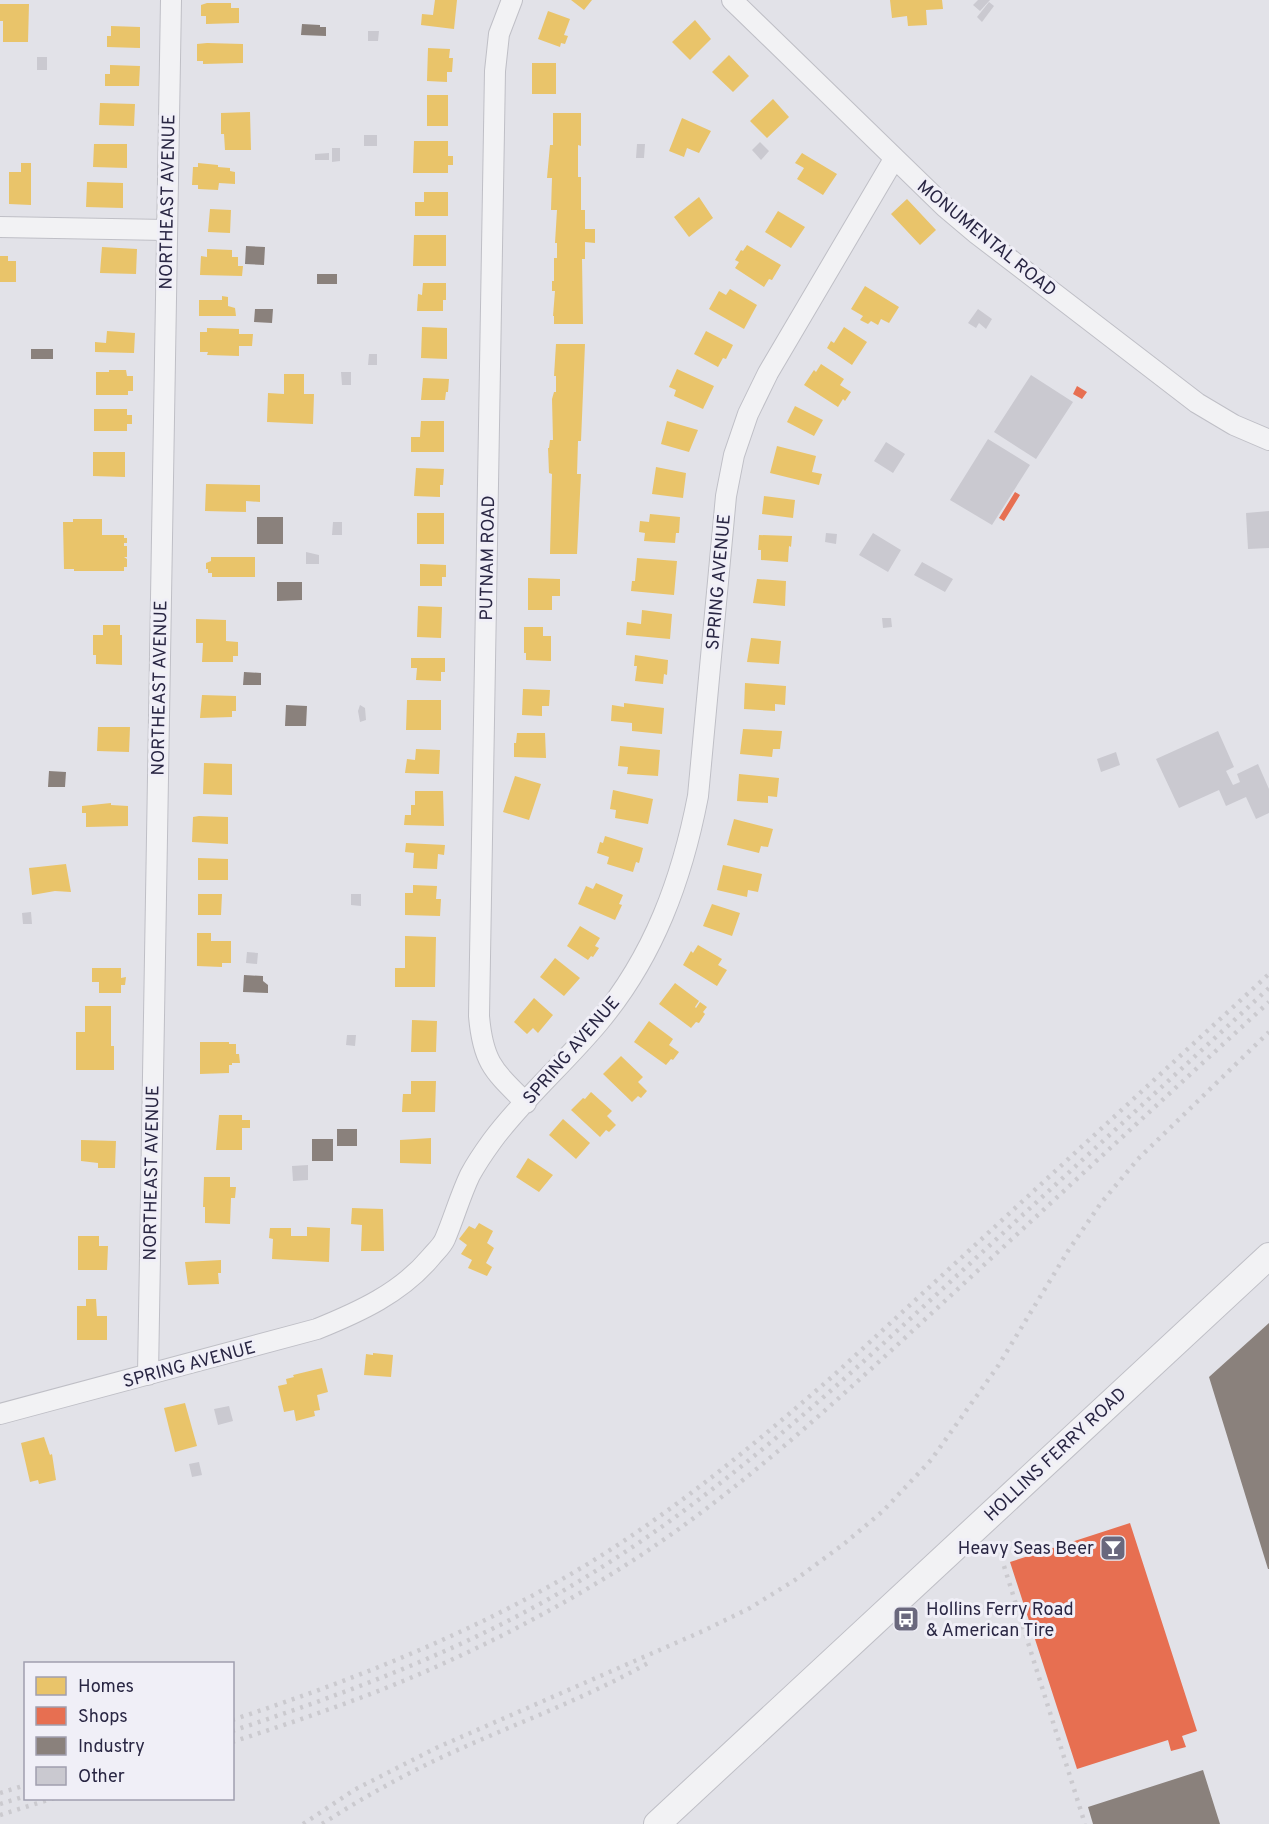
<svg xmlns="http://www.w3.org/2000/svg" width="1269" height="1824" viewBox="0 0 1269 1824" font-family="Overpass,sans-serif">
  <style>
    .homes { fill: #e9c46a }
    .shops { fill: #e76f51 }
    .industry { fill: #8a817c }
    .building { fill: #cac9d0 }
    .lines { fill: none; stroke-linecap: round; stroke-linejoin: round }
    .minor-casing { stroke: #bfbfc6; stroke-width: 22 }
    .tertiary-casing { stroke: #bfbfc6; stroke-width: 28 }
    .minor { stroke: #f2f2f4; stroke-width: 20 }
    .tertiary { stroke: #f2f2f4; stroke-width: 26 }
    .rail { stroke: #cbcacf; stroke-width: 4.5; stroke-dasharray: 3 6; stroke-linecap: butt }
    .labels { text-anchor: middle; stroke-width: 6; stroke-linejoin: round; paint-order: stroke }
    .street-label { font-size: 18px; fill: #292643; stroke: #f0eff7 }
    .poi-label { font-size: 18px; fill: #292643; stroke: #f0eff7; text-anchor: end }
  </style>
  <rect width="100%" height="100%" fill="#e2e2e8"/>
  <!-- homes -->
  <path class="homes" d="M435 0H457L454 29 421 25 422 14 433 15Z
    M571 0H592L584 10Z
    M890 0H942L943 9 926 10 927 25 908 26 907 16 892 18Z
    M207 3H231V8H239V23L206 24V16H201V5Z
    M0 4H29L28 42H3V21H0Z
    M548 11 570 19 564 35 568 36 565 44 561 43 560 47 538 39Z
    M695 20 711 39 690 60 672 42Z
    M111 26 140 27V48L107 47V36H111Z
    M207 43 243 44V63L203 64V61H197V44Z
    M428 48 450 49 449 58H453L452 72H447V82L427 81Z
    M729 55 749 76 733 92 712 72Z
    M532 63H556V94H532Z
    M110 65 140 66 139 86H105V74H110Z
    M427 95H448V126H427Z
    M773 99 789 117 767 138 750 121Z
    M100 103 135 104 134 126 99 125Z
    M250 112 251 150H225L224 134H221V113Z
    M553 113H581V146L578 145V177H581V210H585V229H595V243L585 242V259H582L583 324H554V316H553L555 291H552V281H554V258H557V243H555L557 210H551L552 178H547L550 145H553Z
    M682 118 711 131 699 153 687 148 684 157 669 151Z
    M414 141H448V156H453V165H448V173H413Z
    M94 144H127V168L93 167Z
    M802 153 837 174 823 195 797 179 804 168 795 163Z
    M21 163H31V205L9 204V172H21Z
    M198 163 218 165V167L230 168V171L235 172V184L219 183 218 190 198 189V185H192L193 167H198Z
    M87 182 123 183V208L86 207Z
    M424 192H448V216H415V202H424Z
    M699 197 713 218 689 237 674 217Z
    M907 199 936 230 920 245 891 214Z
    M210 209 231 210 230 233 208 232Z
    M778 211 805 227 791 248 765 232Z
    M414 235H446V266H413Z
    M747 245 781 265 772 280 769 279 764 287 735 268 739 262 735 260 741 250 743 251Z
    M102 247 137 249 136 274 100 273Z
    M207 249 232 250V257H238V266H243L242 276 200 275 201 256 207 257Z
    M0 256H8V261H16V282H0Z
    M423 283H446V300H443V311H417L418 294 422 295Z
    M865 286 899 307 889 323 881 319 878 325 871 321 868 324 860 320 863 316 851 309Z
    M730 289 757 305 744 329 709 309 719 291 726 295Z
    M222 296 228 297V306L235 308 236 316H199V300H222Z
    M422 327 447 328V359L421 358Z
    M844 327 867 342 852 365 827 348 831 341 834 343Z
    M207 328 239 329V334H253L252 346H239V356L207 355 208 352H200V332H207Z
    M107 331 135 333 134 353 95 352V342L106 343Z
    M706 331 733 345 726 359 723 358 718 367 694 354Z
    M556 344H585L581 441H578L577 474H581L577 554H550L552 474 549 473 548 448H549L550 440H553L552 399 554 392H556V376H554Z
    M821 364 844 379 840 385 851 392 845 401 843 399 838 407 804 385 814 370 816 372Z
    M677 369 714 386 703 409 674 396 676 390 669 387Z
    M109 370H126L127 376H133V391H128V395H96V372H109Z
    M284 374H304V394H314L313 424 267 422 268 393 284 394Z
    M423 378 449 379 448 392H446L445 400H421Z
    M795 406 823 420 814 436 787 422Z
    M94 409H127V415H132V424H127V431H94Z
    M421 421H444V452H411V437H420Z
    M667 421 698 430 689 452 661 444Z
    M777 446 816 456 812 472 822 474 819 485 770 473Z
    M93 452H125V477L93 476Z
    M656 467 686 473 683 498 652 494Z
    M416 468 444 469 443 485H440V497L414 496Z
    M206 484 260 485V502L246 501V512L205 511Z
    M764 496 795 500 793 518 762 514Z
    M417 513H444V544H417Z
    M650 514 680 517 679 533H676L675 543 644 541 645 533 639 532 640 521 649 522Z
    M73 519H102V535H124V538H127V543H124V546H127V557H124L127 559V567H124V571H74V569H64L63 522H73Z
    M759 535 792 536 791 547 789 546 788 562 761 560V550H758Z
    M211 557H255V577H212V573H208V569H206V563L211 561Z
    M637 558 677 561 674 595 631 591 632 581H635Z
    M420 564 446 565V577H442V586H420Z
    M528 578 560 579V596H552V610H528Z
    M757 579 786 581 785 606 753 603Z
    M418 606 442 607 441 638 417 637Z
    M642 610 672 614 670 639 626 635 627 622 641 624Z
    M196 619 226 620V641L238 642V656H233V662H202L203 643H196Z
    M103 625H120V635H122V665L96 664V655H93V635H103Z
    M524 627H543V636H551V661L526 660V653H524Z
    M751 638 781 641 779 664 747 662Z
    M635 655 668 660 667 675 664 674 663 684 635 681 637 666H634Z
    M411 658H445V672H441V681L416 680 417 668H411Z
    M745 683 786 686 785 705 775 704V711L744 709Z
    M523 689 550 690 549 706H542V716L522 715Z
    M202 695 236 696V711H232V717L200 718Z
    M407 700H441V730H406Z
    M624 703 664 708 662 734 632 731V723L611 721 612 705 624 707Z
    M98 727H130L129 752 97 751Z
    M743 729 782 731 780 749H773L772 757 740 754Z
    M517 733H545L546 758 514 757V743H516Z
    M620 746 660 750 658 776 627 774 628 767 618 766Z
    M416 749 440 750 439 774 405 773 407 759 415 760Z
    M204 763 232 764V795L203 794Z
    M739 774 779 778 777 797 768 796V803L737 801Z
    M515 776 541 784 529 820 503 812Z
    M613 790 653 799 648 824 615 818 616 810 610 809Z
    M415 791H443L444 826 404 825 405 815H411V805H415Z
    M111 803V805L128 806V826L86 827V813H82V806Z
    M199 816 228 817V844L192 842 193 817Z
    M734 819 773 829 768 847 761 846 759 853 727 845Z
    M605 836 643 848 639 863 636 862 633 872 607 864 609 857 597 853 600 842 603 843Z
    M406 843 445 845 444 855 438 854 437 869 413 868 414 853 405 852Z
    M198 858 228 859V880H198Z
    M66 864 71 892 55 891 32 895 29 868Z
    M723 865 762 874 758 892 748 890 747 897 717 890Z
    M596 883 623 895 619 904 622 905 615 920 578 904 586 886 593 889Z
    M413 885 437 886 436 899H441L440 916 405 915V893H413Z
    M198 894H222L221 915H198Z
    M712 904 740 913 732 936 703 926Z
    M580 926 600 938 595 946 599 948 593 957 591 956 588 960 567 946Z
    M197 933H211V941H231V963H222V967L197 966Z
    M405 936 436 937 435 987H395V968H405Z
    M698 945 722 959 718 965 727 970 717 986 683 965 691 951 693 953Z
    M555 958 580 978 564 996 540 977Z
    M92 968H121V978L126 977 125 985H121V993H99V982H92Z
    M675 983 699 1001 695 1007 696 1008 700 1002 707 1007 703 1012 705 1014 699 1023 696 1022 691 1028 659 1004Z
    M534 998 553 1015 538 1033 533 1028 527 1034 514 1022Z
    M85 1006H111V1046H114V1070H76V1032H85Z
    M412 1020 437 1021 436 1052H411Z
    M649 1021 673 1039 669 1045 679 1052 673 1060 671 1059 666 1065 634 1042Z
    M200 1042H229V1044H236V1054H239L240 1063H232V1065H229V1073L200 1074Z
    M621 1056 643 1077 638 1082 647 1091 641 1098 638 1096 632 1102 603 1074Z
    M411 1081H436L435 1112H402L403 1094H411Z
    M591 1092 612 1111 607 1116 616 1125 609 1132 606 1130 600 1137 571 1110 583 1098 585 1099Z
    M219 1115H242V1120H250V1128H242V1150H216Z
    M563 1119 590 1143 576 1159 549 1135Z
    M431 1138V1164L400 1163V1140Z
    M81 1140 116 1141 115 1168H98V1163L81 1161Z
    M528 1158 553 1175 539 1192 516 1177Z
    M204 1177H230V1187H236L235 1198H231L230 1224 205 1223V1207H203Z
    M352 1208 383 1209 384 1251H361L362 1225 351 1224Z
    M479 1223 493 1231 487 1243 494 1248 486 1263 492 1267 487 1276 468 1268 472 1260 461 1254 467 1245 459 1239 469 1226 475 1229Z
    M307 1227 330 1228 329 1262 272 1259 273 1239 269 1238 270 1228H291V1236H307Z
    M78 1236H99V1246H108L107 1270H78Z
    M221 1260V1273H218L219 1284 188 1285 185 1262Z
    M86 1299H96L97 1316H107V1340H77V1306H86Z
    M373 1353 393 1355 391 1377 364 1375 366 1354 373 1355Z
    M322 1368 328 1392 317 1395 320 1410 314 1411 315 1416 296 1421 294 1410 284 1412 278 1386 287 1384 286 1379 294 1377 293 1375Z
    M185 1403 197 1446 175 1452 164 1408Z
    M44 1437 50 1455 52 1454 56 1480 39 1484 38 1480 30 1482 21 1443Z"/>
  <!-- shops -->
  <path class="shops" d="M1077 386 1087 392 1082 399 1073 394Z
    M1015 492 1020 495 1004 521 999 518Z
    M1130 1523 1197 1731 1182 1736 1186 1747 1171 1751 1168 1740 1077 1769 1010 1562Z"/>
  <!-- industry -->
  <path class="industry" d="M302 24 320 25V27H326V36L301 35Z
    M246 246 265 247 264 265 245 264Z
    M317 274H337V284H317Z
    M255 309H273L272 323 254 322Z
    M31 349H53V359H31Z
    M257 517H283V544H257Z
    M277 582H302V600L277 601Z
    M244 672 261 673V685H243Z
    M286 705 307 706 306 726H285Z
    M49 771 66 772 65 787H48Z
    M244 975 263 976V981L268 985V993L243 992Z
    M337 1129H357V1146H337Z
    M312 1139H333V1161H312Z
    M1269 1323V1569H1268L1209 1377Z
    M1203 1770 1220 1824H1093L1088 1807Z"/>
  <!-- building -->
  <path class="building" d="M978 0H990L980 11 973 5Z
    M989 2 994 6 982 22 977 17Z
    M368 31H379L378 41H368Z
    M37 57H47V70H37Z
    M364 135H377V146H364Z
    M760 142 769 151 761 160 752 150Z
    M637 144H645L644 158H636Z
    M332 148H340V161L332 162Z
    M329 153V160H315V154Z
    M978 309 992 319 986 329 979 323 976 328 968 323Z
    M369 354H377V365H368Z
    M341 372H351V385H342Z
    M1031 375 1073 402 1036 459 994 432Z
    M988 439 1030 465 992 525 950 500Z
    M886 442 905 454 893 473 874 461Z
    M1269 511V548L1248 549 1246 513Z
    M333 522H342V535H332Z
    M826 533 837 534 836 544 825 542Z
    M873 533 901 550 888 572 859 555Z
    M306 552 319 555V564H306Z
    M922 562 953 579 945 592 914 575Z
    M882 618H891L892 627 883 628Z
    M360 705 365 708 366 720 360 722 358 711Z
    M1218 731 1234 767 1226 771 1233 785 1240 782 1237 774 1258 764 1269 789V813L1256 819 1246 797 1226 806 1219 790 1179 808 1156 759Z
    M1116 752 1120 765 1101 772 1097 759Z
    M351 894H361V906L351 905Z
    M31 912 32 924H23L22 913Z
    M247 952 258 953 257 964 246 963Z
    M347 1035H356L355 1046 346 1045Z
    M308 1165V1180L293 1181 292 1166Z
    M229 1406 233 1421 218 1425 214 1409Z
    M199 1462 202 1475 192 1477 189 1464Z"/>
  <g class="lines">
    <!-- minor casing -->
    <g class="minor-casing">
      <path id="minor" d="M512 0 499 34 495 71 479 1016C483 1063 494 1071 526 1103
        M732 0 945 207 977 234 1197 403 1234 425 1269 440
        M0 227 166 230
        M148 1375 171 0
        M0 1414 317 1329C359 1312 401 1293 431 1257 436 1251 442 1246 445 1239 454 1218 460 1196 470 1175 476 1164 484 1152 492 1141 523 1099 565 1063 599 1022 654 956 682 879 698 796L726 496 734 455 748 414 768 373 894 159"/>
    </g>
    <!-- tertiary casing -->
    <g class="tertiary-casing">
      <path id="tertiary" d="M657 1824 1269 1256"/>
    </g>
    <!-- minor -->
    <use href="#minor" class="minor"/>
    <!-- tertiary -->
    <use href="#tertiary" class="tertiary"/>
    <!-- rail -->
    <path class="rail" d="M1004 1566 1085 1824
      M232 1720C347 1682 453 1641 557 1582 658 1525 747 1451 833 1376L1269 974
      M232 1731C347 1693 461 1651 566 1589 709 1505 829 1394 950 1282 1056 1184 1163 1086 1269 988
      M232 1742C294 1722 356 1701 415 1676 490 1644 564 1605 632 1561 746 1487 846 1392 946 1300 1053 1201 1161 1101 1269 1002
      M0 1793 26 1785
      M0 1804 26 1796
      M0 1815 54 1798
      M303 1824 354 1790 436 1748 703 1631 750 1608 795 1580 845 1543 883 1511 931 1460 998 1366 1068 1251 1101 1203 1138 1159 1269 1032
      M322 1824C359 1800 398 1778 438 1759 508 1726 581 1701 648 1663"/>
  </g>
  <!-- icons -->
  <defs>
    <g id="bar-square" transform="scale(1.35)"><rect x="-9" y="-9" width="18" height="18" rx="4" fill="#6a687d" stroke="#f0eff7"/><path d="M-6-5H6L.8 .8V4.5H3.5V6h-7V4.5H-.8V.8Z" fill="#fff"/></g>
    <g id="bus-square" transform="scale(1.35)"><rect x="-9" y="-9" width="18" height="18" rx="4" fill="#6a687d" stroke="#f0eff7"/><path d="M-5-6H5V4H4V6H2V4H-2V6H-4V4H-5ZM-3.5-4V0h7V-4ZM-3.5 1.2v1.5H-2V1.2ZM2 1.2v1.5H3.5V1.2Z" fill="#fff"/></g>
  </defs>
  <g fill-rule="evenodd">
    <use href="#bar-square" x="1113" y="1548"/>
    <use href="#bus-square" x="906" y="1619"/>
  </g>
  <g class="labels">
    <!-- street labels -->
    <g class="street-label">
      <text transform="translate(167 202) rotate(-89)" y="6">NORTHEAST AVENUE</text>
      <text transform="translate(987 238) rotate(39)" y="6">MONUMENTAL ROAD</text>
      <text transform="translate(487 558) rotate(-89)" y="6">PUTNAM ROAD</text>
      <text transform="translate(718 582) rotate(-85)" y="6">SPRING AVENUE</text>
      <text transform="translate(159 688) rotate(-89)" y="6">NORTHEAST AVENUE</text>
      <text transform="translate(571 1050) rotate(-49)" y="6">SPRING AVENUE</text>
      <text transform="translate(151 1173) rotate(-89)" y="6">NORTHEAST AVENUE</text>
      <text transform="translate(189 1364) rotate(-15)" y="6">SPRING AVENUE</text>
      <text transform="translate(1055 1454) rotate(-43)" y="6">HOLLINS FERRY ROAD</text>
    </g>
    <!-- poi labels -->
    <g class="poi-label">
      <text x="1094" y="1554">Heavy Seas Beer</text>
      <text x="926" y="1615" text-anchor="start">Hollins Ferry Road<tspan x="926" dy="21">&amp; American Tire</tspan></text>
    </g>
  </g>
  <!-- legend -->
  <rect x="24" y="1662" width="210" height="138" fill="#f0eff7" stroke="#a09faf" stroke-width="1.5"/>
  <rect x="36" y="1677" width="30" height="18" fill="#e9c46a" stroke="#a09faf" stroke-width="1.5"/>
  <text x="78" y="1692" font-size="18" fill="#292643">Homes</text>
  <rect x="36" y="1707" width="30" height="18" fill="#e76f51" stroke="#a09faf" stroke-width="1.5"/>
  <text x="78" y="1722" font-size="18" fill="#292643">Shops</text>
  <rect x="36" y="1737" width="30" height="18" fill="#8a817c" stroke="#a09faf" stroke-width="1.5"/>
  <text x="78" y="1752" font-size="18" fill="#292643">Industry</text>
  <rect x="36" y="1767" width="30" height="18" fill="#cac9d0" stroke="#a09faf" stroke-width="1.5"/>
  <text x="78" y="1782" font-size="18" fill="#292643">Other</text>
</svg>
